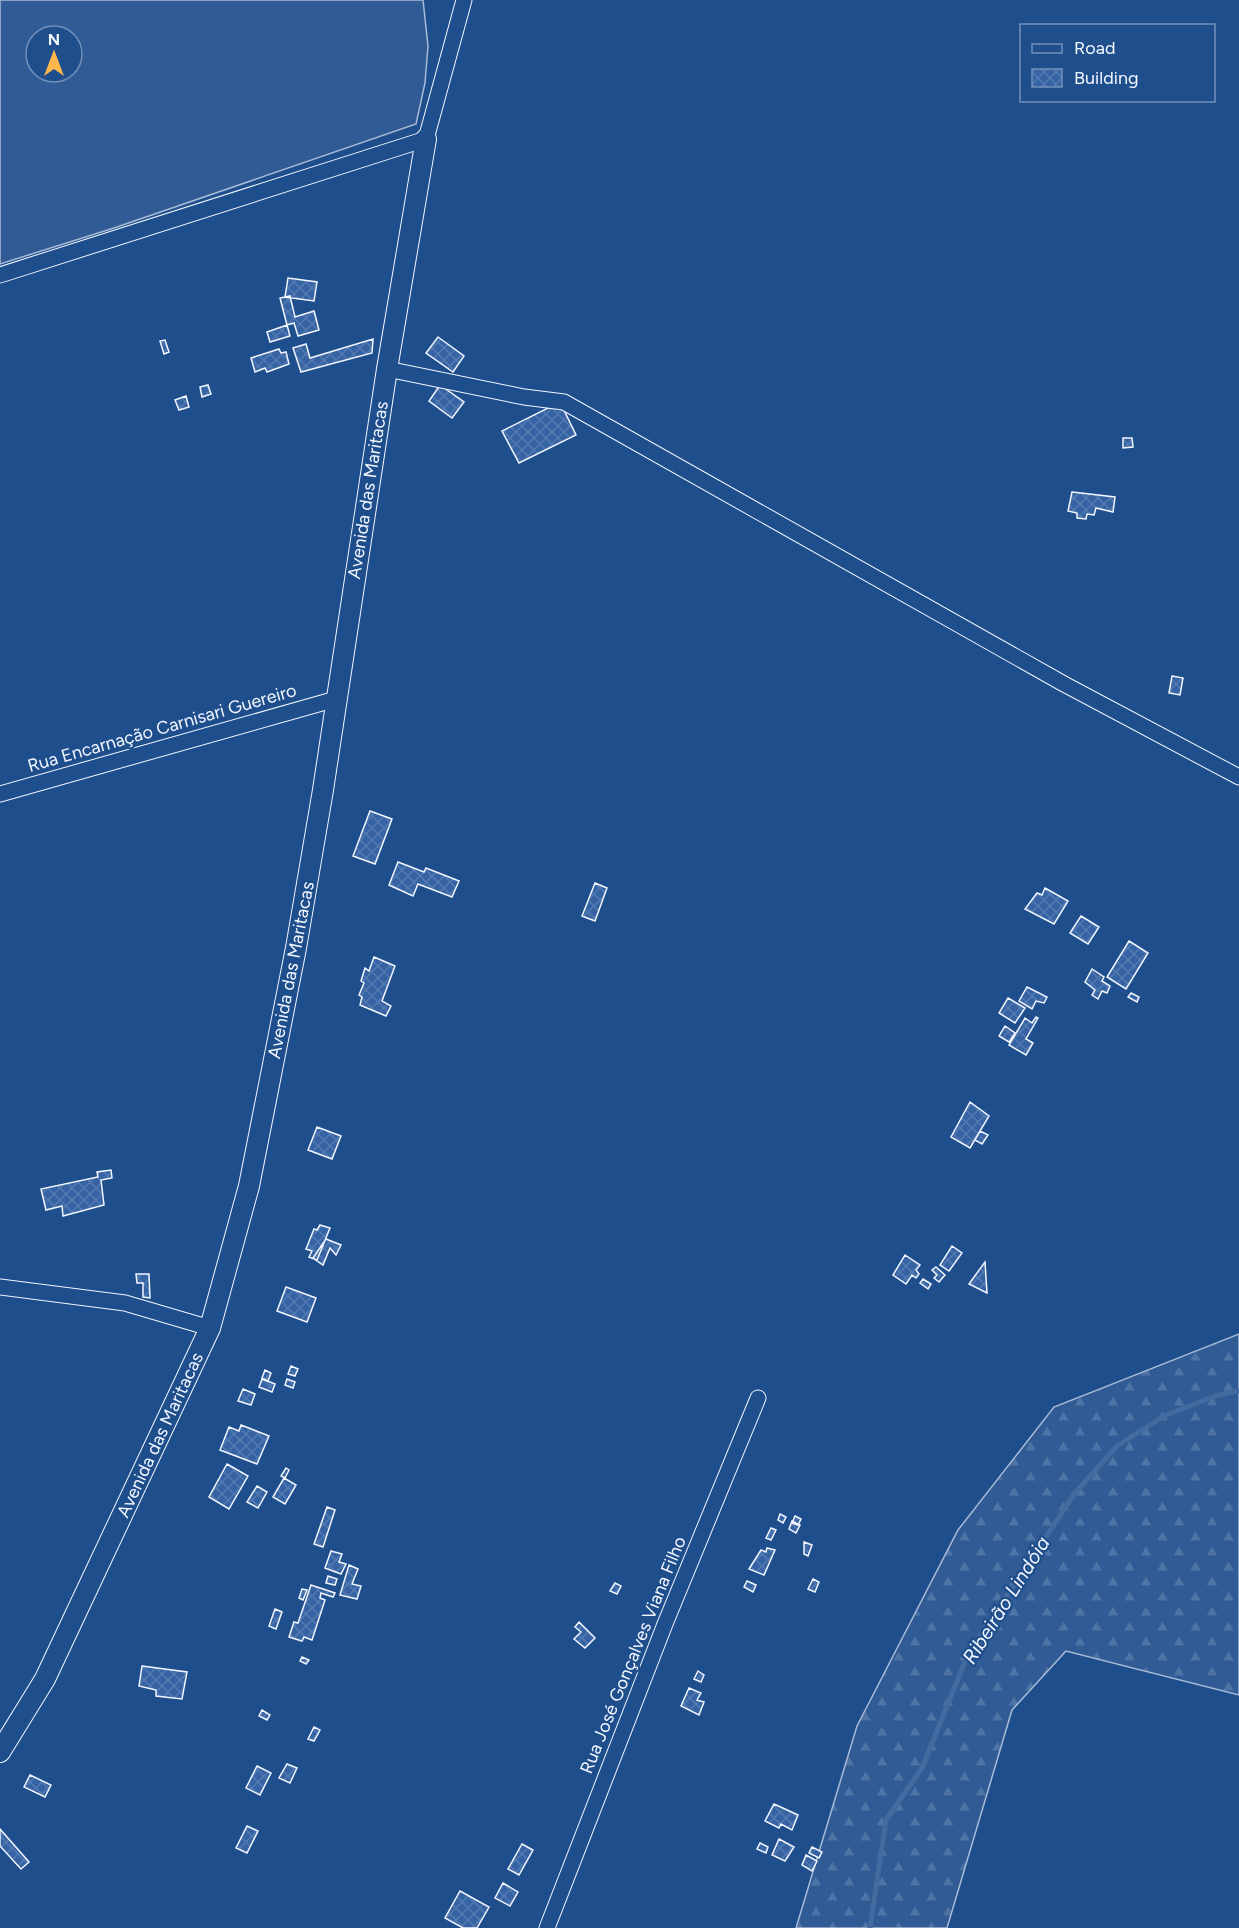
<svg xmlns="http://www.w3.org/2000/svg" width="1239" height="1928" viewBox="0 0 1239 1928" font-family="Figtree,sans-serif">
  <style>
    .built { fill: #305b95; stroke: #a8bbd7; stroke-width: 1.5; fill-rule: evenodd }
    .forest { fill: url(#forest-firs); stroke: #a8bbd7; stroke-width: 1.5 }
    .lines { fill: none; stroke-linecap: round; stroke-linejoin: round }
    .stream { stroke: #446ba0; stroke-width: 5 }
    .building { fill: url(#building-cross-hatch); stroke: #f2f6ff; stroke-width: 1.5 }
    .minor-casing { stroke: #f2f6ff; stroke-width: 17 }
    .tertiary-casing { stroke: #f2f6ff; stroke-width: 22 }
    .minor { stroke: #1f4e8c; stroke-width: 15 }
    .tertiary { stroke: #1f4e8c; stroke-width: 20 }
    .labels { text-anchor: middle; stroke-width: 4.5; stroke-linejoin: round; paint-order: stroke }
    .street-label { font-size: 18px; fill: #f2f6ff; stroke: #1f4e8c }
    .water-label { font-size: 20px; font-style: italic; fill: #f2f6ff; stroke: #1f4e8c }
  </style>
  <defs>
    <pattern id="forest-firs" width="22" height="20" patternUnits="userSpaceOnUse" patternTransform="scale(1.5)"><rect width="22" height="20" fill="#305b95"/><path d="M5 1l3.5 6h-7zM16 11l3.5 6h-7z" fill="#4e73a5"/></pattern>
    <pattern id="building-cross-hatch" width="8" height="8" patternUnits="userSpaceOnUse" patternTransform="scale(1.5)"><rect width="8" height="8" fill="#3563a3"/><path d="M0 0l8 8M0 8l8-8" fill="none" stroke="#537ab1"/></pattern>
  </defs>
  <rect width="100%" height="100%" fill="#1f4e8c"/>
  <!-- built -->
  <path class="built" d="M0 0H423L428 46 425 83 416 124 114 228 0 264ZM36 36H72V72H36Z"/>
  <!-- forest -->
  <path class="forest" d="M1239 1334V1695L1066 1651 1012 1710 947 1928H796L857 1726 958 1530 1054 1407Z"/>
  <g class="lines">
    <!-- stream -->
    <path class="stream" d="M870 1928 886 1820 922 1768 968 1654 1075 1493 1117 1446 1164 1416 1218 1395 1239 1391"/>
  </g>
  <!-- building -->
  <path class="building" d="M288 278 317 282 314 301 285 297Z
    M290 296 295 317 314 311 319 330 298 336 294 323 287 325 280 298Z
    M287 325 290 336 270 342 267 332Z
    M438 337 464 356 453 372 426 353Z
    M373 339 372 353 301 372 293 348 306 344 310 358Z
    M165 340 169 352 164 354 160 341Z
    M279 349 281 353 286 352 289 364 267 372 265 368 255 372 251 358Z
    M208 385 211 394 202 397 200 387Z
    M440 385 464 402 452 418 429 401Z
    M186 396 189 407 179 410 175 400Z
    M560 402 576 435 519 463 502 431Z
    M1123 438H1132L1133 447 1123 448Z
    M1072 492 1115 497 1113 512 1096 508 1094 515 1087 514 1086 519 1077 518V513L1068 511Z
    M1172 676 1183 678 1180 695 1169 693Z
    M370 811 392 819 375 864 353 856Z
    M398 862 424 872 426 868 459 881 452 897 418 884 413 896 389 885Z
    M595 883 607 888 595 921 582 916Z
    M1045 888 1068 901 1054 924 1025 909 1037 893 1042 895Z
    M1081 916 1099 927 1088 944 1070 933Z
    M1129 941 1148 953 1126 989 1107 977Z
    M374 957 395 966 382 1001 391 1006 386 1016 360 1005 362 997 359 995 364 983 361 981 365 968 369 971Z
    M1092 969 1104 977 1102 981 1110 986 1107 993 1102 991 1098 999 1092 995 1095 990 1085 982Z
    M1027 987 1047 997 1044 1003 1036 1001 1032 1009 1019 1001Z
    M1131 993 1139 997 1137 1002 1128 997Z
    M1008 998 1025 1008 1015 1023 999 1013Z
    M1036 1017 1038 1018 1026 1039 1033 1043 1026 1055 1009 1045 1025 1018 1032 1023Z
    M1005 1026 1015 1033 1009 1042 999 1036Z
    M970 1102 989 1116 970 1148 951 1137Z
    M317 1127 341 1136 332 1159 308 1150Z
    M980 1131 988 1135 982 1144 975 1140Z
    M111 1170 112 1178 101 1180 104 1205 63 1216 62 1206 46 1210 41 1189 98 1177 97 1172Z
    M320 1225 330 1228 317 1260 309 1257 312 1251 306 1249 314 1229 317 1230Z
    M326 1239 341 1245 336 1255 330 1248 323 1265 313 1258Z
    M952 1246 962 1253 949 1271 940 1265Z
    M905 1255 920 1265 916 1270 919 1274 916 1278 912 1275 906 1284 893 1275Z
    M985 1262 987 1293 969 1284Z
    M936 1267 945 1275 939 1282 934 1278 937 1275 932 1270Z
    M136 1274H149L150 1298 143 1297V1283H137Z
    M923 1279 931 1284 928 1289 920 1283Z
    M286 1287 316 1298 307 1322 277 1311Z
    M291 1366 298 1369 295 1376 288 1374Z
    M265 1370 271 1373 268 1381 262 1378Z
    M262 1379 275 1384 272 1392 259 1387Z
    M287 1379 295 1382 293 1388 285 1385Z
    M243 1389 255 1394 251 1405 238 1401Z
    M241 1425 269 1436 257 1464 220 1450 229 1427 239 1431Z
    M227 1464 248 1476 229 1509 209 1497Z
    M286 1468 289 1470 285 1478 281 1476Z
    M284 1478 296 1485 285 1504 273 1497Z
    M257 1486 267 1492 258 1508 247 1502Z
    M327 1507 335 1510 323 1547 314 1544Z
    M780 1514 786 1517 783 1523 778 1520Z
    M795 1516 801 1519 798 1525 792 1523Z
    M792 1521 800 1525 796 1533 789 1529Z
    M771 1528 776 1530 771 1540 766 1538Z
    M804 1542 812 1545 808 1556 804 1554Z
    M767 1548 775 1550 764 1575 749 1569 761 1550 766 1552Z
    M331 1551 342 1554 339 1562 346 1564 341 1574 325 1568Z
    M349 1565 358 1569 352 1584 361 1586 357 1599 340 1595Z
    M328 1576 337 1579 335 1585 326 1583Z
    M813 1579 819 1582 815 1592 808 1589Z
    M747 1581 756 1585 753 1592 744 1587Z
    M615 1583 621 1586 617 1594 610 1591Z
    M311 1585 335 1593 333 1597 321 1593 320 1598 325 1600 312 1640 304 1637 302 1641 289 1637 294 1622 298 1623Z
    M302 1589 307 1590 303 1600 299 1598Z
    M275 1609 282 1612 276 1629 269 1626Z
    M579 1622 595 1638 585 1648 574 1639 581 1632 575 1627Z
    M302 1657 309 1660 306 1664 300 1661Z
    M142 1666 187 1672 182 1699 156 1696V1690L139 1686Z
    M698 1671 704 1675 701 1682 694 1679Z
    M689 1688 701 1693 697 1700 704 1702 699 1715 681 1706Z
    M262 1710 270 1715 267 1720 259 1716Z
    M314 1727 320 1730 314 1741 308 1739Z
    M287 1764 297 1768 290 1783 279 1778Z
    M257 1766 271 1773 260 1795 246 1788Z
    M30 1775 51 1785 45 1797 24 1787Z
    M774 1804 798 1815 792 1830 781 1824 779 1828 765 1821Z
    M247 1826 258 1831 247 1853 236 1848Z
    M0 1829 29 1862 21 1869 0 1846Z
    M779 1839 794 1847 785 1861 772 1855Z
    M760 1843 768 1847 766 1853 757 1849Z
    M522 1844 533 1850 519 1875 508 1869Z
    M812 1847 822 1852 819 1858 809 1853Z
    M806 1855 817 1861 812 1871 802 1865Z
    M503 1883 518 1892 510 1906 495 1898Z
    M460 1891 489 1907 477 1928H463L445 1918Z"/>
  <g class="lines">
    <!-- minor casing -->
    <g class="minor-casing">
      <path id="minor" d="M0 275 426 139 464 0
        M387 369 524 397 564 402 1064 684 1239 777
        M0 794 336 699
        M0 1287 125 1303 210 1328
        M547 1928 665 1624 758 1398"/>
    </g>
    <!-- tertiary casing -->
    <g class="tertiary-casing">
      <path id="tertiary" d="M0 1752 45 1679 210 1328 249 1186 296 948 323 790 387 369 426 139"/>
    </g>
    <!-- minor -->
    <use href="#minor" class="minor"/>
    <!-- tertiary -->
    <use href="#tertiary" class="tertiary"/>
  </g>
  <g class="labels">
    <!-- street labels -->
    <g class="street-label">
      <text transform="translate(368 490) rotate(-81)" y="6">Avenida das Maritacas</text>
      <text transform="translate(162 728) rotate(-16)" y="6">Rua Encarnação Carnisari Guereiro</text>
      <text transform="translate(291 970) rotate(-79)" y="6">Avenida das Maritacas</text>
      <text transform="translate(160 1435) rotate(-65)" y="6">Avenida das Maritacas</text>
      <text transform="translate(633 1655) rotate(-68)" y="6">Rua José Gonçalves Viana Filho</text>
    </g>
    <!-- water labels -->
    <g class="water-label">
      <text transform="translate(1006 1600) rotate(-58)" y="7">Ribeirão Lindóia</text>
    </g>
  </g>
  <!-- legend -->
  <rect x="1020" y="24" width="195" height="78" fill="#1f4e8c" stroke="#7391ba" stroke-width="1.5"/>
  <rect x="1032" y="44" width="30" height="9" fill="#1f4e8c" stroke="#7391ba" stroke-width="1.5"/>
  <text x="1074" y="54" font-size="18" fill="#f2f6ff">Road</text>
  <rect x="1032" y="69" width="30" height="18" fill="url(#building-cross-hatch)" stroke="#7391ba" stroke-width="1.5"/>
  <text x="1074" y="84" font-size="18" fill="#f2f6ff">Building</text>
  <!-- north arrow -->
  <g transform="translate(54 54)"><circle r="28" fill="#1f4e8c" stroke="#7391ba" stroke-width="1.5"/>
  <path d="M0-4.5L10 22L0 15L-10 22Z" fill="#ffb74d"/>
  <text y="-9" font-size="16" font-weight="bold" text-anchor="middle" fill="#f2f6ff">N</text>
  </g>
</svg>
